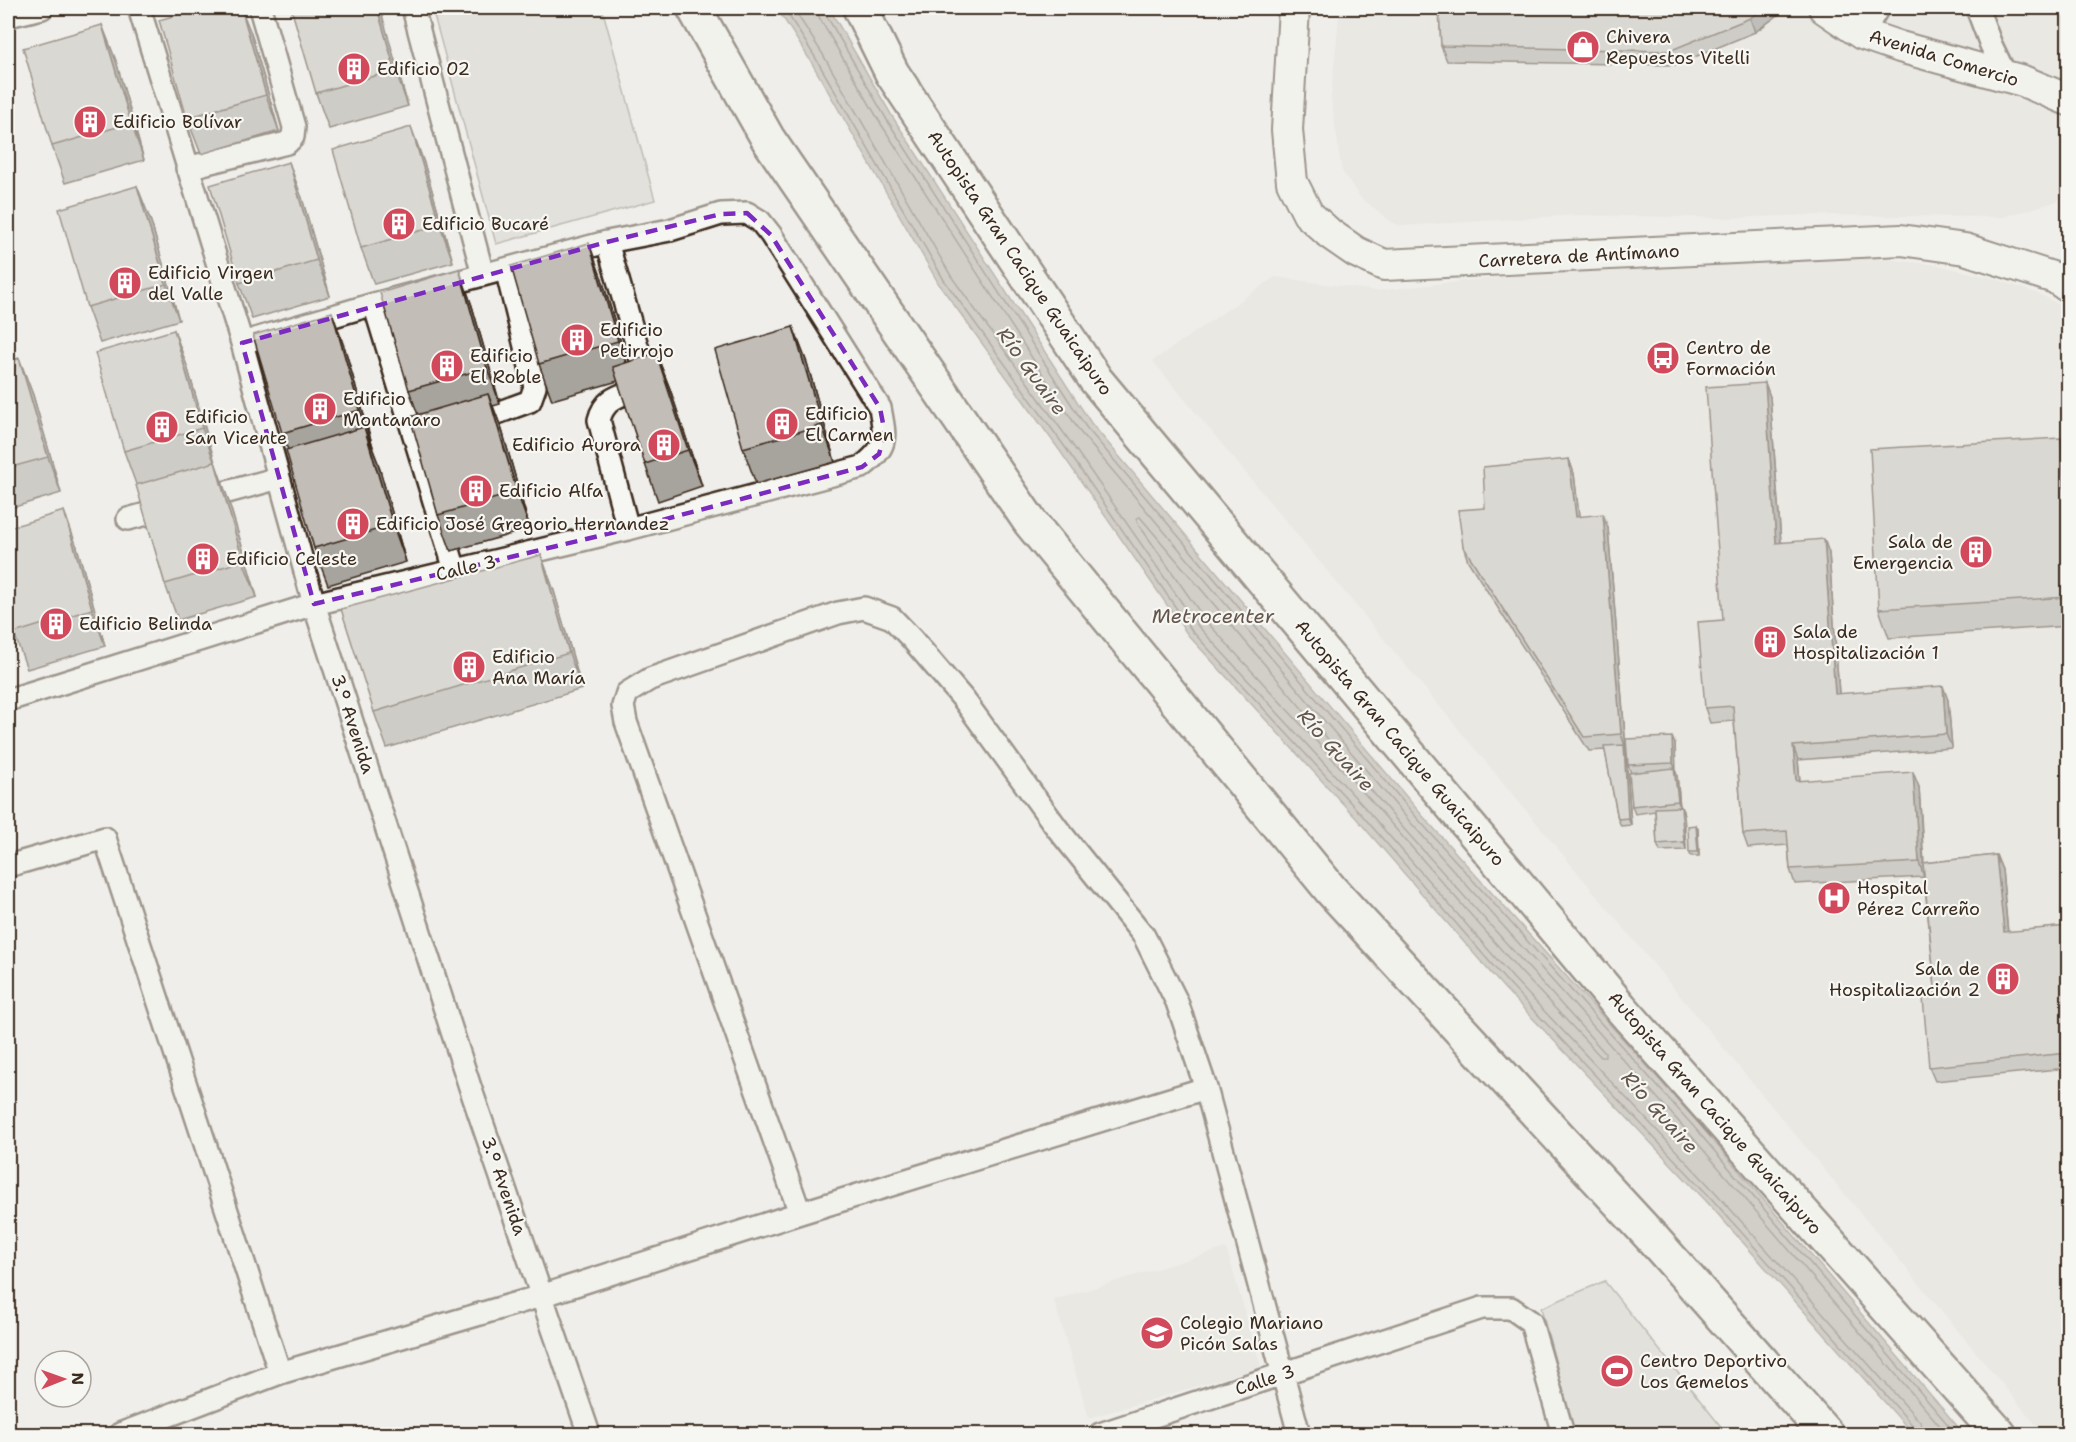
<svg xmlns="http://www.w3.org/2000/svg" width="2076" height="1442" viewBox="0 0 2076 1442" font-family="'Shantell Sans',sans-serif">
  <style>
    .built { fill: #e2dfdb }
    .green { fill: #d4d1cc; stroke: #887e75; stroke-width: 1.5 }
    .water { fill: #afa8a1; stroke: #81766d; stroke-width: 1.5 }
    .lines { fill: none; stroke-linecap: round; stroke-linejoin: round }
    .shore { stroke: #695c52; stroke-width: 1.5 }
    .street-casing { stroke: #3b2a1e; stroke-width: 26 }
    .secondary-casing { stroke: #3b2a1e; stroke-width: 34 }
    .highway-casing { stroke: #3b2a1e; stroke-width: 38 }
    .street { stroke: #f6f6f2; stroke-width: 21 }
    .secondary { stroke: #f6f6f2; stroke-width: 30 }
    .highway { stroke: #f6f6f2; stroke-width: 33 }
    .wall { fill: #a7a39d; stroke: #3b2a1e; stroke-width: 1.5 }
    .shaded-wall { fill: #888480; stroke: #3b2a1e; stroke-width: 1.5 }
    .building { fill: #c2bdb7; stroke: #3b2a1e; stroke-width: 1.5 }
    .marked { fill: none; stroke: #7b2cbf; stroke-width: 4.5; stroke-dasharray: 12 8; stroke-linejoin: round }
    .labels { text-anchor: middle; stroke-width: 4.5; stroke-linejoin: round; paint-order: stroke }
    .poi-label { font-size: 18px; fill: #3b2a1e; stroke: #f6f6f2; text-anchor: start }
    .street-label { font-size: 18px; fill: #3b2a1e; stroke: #f6f6f2 }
    .water-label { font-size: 20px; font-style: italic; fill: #64564c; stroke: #f6f6f2 }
  </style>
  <rect width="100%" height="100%" fill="#efeeea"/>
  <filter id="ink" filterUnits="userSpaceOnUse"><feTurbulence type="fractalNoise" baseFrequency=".0167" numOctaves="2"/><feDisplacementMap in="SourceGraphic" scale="12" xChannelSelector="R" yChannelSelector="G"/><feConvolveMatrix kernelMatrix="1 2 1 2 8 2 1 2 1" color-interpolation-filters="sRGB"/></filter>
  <g filter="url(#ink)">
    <!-- built -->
    <path class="built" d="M1340 8H2068V184L2058 201 2003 217 1808 215 1728 218 1575 215 1401 226 1392 222 1360 197 1342 171 1331 98Z
      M1858 256 1937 265 1996 279 2041 295 2068 310V1434H2044L1153 361 1275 277 1376 291 1519 275Z
      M1226 1248 1261 1367 1089 1418 1054 1300Z"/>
    <!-- green -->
    <path class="green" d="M432 8H602L655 200 496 244Z
      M1605 1281V1282L1727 1434H1575L1541 1308Z"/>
    <!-- water -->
    <path class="water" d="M777 8H829L892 116 1091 423 1421 814 1698 1123 1964 1434H1913L1707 1202 1503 987 1356 818 1188 635 1060 451 939 284 810 60Z"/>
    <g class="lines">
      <!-- shore -->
      <path class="shore" d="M784 8 815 57 944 280 1065 447 1192 631 1361 814 1508 983 1711 1198 1915 1428 1917 1434
        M793 8 822 53 951 276 1071 443 1198 626 1366 809 1513 978 1716 1193 1921 1423 1924 1434
        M817 8 819 17 881 124 1080 432 1411 823 1688 1132 1947 1434
        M824 8 825 13 887 120 1086 427 1417 818 1694 1127 1956 1434
        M1140 517 1404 829 1605 1053V1057H1601L1520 971 1373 803 1206 621 1137 522V518Z"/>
      <!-- street casing -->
      <g class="street-casing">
        <path id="street" d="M139 8 242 343 314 604 470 1087 589 1434
          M413 8 483 275
          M1977 8 1991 45 2006 76
          M8 16 42 8
          M1862 34 1878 8
          M187 168 287 143 293 137 294 127 260 8
          M607 242 644 370 645 380 640 388C620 396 605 397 599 420L628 529
          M374 304 455 570
          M470 423 530 401 535 387 506 269
          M128 519 279 478
          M8 700 314 604 628 529 862 467C888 446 886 440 880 408L771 235 760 221 747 213 721 214 670 230 607 242 374 304 242 343
          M8 866 105 838 280 1373
          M800 1213 626 722 623 706 627 693 650 679 838 613 864 608 892 618 912 639 964 700 1057 828 1144 936 1177 1002 1206 1088 1299 1434
          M120 1434 280 1373 541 1296 800 1213 1206 1088
          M1100 1434 1482 1308H1511L1531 1322 1563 1434"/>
      </g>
      <!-- secondary casing -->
      <g class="secondary-casing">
        <path id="secondary" d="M1294 8 1287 130 1292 182 1308 214 1330 234 1356 252 1384 265 1901 240 1965 249 2055 278 2068 287
          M1824 8 1862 34 1900 47 2023 81 2068 100"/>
      </g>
      <!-- highway casing -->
      <g class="highway-casing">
        <path id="highway" d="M694 8 768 139 1030 522 1331 890 1654 1240 1826 1434
          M860 8 892 73 1096 380 1621 1008 1999 1434"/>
      </g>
      <!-- street -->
      <use href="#street" class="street"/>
      <!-- secondary -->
      <use href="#secondary" class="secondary"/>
      <!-- highway -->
      <use href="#highway" class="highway"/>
    </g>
    <!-- wall -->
    <path class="wall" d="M8 8H22L9 11Z
      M149 8H167L151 12Z
      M377 8H379L408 106 329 129 316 93Z
      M1439 8H1785L1786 9 1755 32 1675 65 1447 61 1441 46Z
      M102 25 116 61 144 160 65 183 52 146Z
      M251 33 279 131 201 154 187 118Z
      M411 127 424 163 453 262 374 284 361 248Z
      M137 186 151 222 179 320 100 343 87 307Z
      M302 198 330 296 252 319 239 283Z
      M459 269 472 306 500 404 493 406 502 430 530 529 451 551 438 515 418 415 409 390Z
      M602 279 627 363 656 353 670 389 702 486 658 501 645 464 618 381 552 400 539 364Z
      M793 327 807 363 835 462 756 484 743 448Z
      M174 330 187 366 215 462 228 499 257 597 178 620 165 584 137 487 124 451Z
      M345 349 373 447H372L378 463 406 562 328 585 314 548 288 450 282 433Z
      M19 358 33 395 61 493 8 509V362Z
      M1765 383 1770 397 1781 542 1829 553 1839 694 1948 700 1952 748 1798 760 1800 781 1919 787 1924 863 1996 855 2002 870 2008 932 2068 926V1068L1935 1081 1929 1067 1936 997 1924 877 1795 884 1790 869 1788 845 1748 848 1743 834 1734 721 1710 723 1705 708 1723 620Z
      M2068 458V626L1889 638 1879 609Z
      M1569 459 1574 474 1579 517 1608 528 1626 749H1625L1626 752 1631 825 1621 826 1618 819 1605 750 1589 751 1468 561 1463 546 1485 508Z
      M77 547 105 646 27 669 14 633Z
      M541 555 554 591 582 689 387 748 374 712Z
      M1675 744V770L1677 775 1680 807H1681L1684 814 1686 850 1660 851 1657 844 1655 811 1635 814 1632 806 1631 773 1628 765Z
      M1696 825 1698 829 1699 856H1691L1689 852Z"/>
    <!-- shaded-wall -->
    <path class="shaded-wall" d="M241 8 251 33 279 131 266 95Z
      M377 8H380L408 106 395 70Z
      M1763 8H1785L1786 9 1755 32 1750 18Z
      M102 25 116 61 144 160 131 123Z
      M411 127 424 163 453 262 440 225Z
      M289 162 302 198 330 296 317 260Z
      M137 186 151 222 179 320 166 284Z
      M589 243 602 279 631 377 618 341Z
      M459 269 472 306 500 404 487 368Z
      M332 312 345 349 373 447 360 410Z
      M793 327 807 363 835 462 822 425Z
      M174 330 187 366 215 464 202 428Z
      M656 353 670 389 702 486 688 450Z
      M19 358 33 395 61 493 48 457Z
      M1765 383 1770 397 1782 557 1776 543Z
      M488 394 502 430 530 529 517 492Z
      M364 427 378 463 406 562 393 525Z
      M2061 438 2068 458V560Z
      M1569 459 1574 474 1581 532 1576 517Z
      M215 462 228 499 257 597 243 561Z
      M64 511 77 547 105 646 92 609Z
      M1603 514 1608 528 1626 749 1621 734Z
      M1824 539 1829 553 1840 708 1835 694Z
      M541 555 554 591 582 689 569 653Z
      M1943 686 1948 700 1952 748 1946 734Z
      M1672 737 1675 744 1676 770 1673 763Z
      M1624 745 1626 752 1631 825 1628 818Z
      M1793 746 1798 760 1801 795 1796 781Z
      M1674 768 1677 775 1680 808 1678 801Z
      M1913 772 1919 787 1924 877 1919 862Z
      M1681 807 1684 814 1686 850 1684 842Z
      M1696 825 1698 829 1699 856 1698 852Z
      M1996 855 2002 870 2009 947 2004 932Z"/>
    <!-- building -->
    <path class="building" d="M201 8H241L266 95 187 118 159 20Z
      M291 8H377L395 70 316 93Z
      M1439 8H1763L1750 18 1669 51 1441 46Z
      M102 25 131 123 52 146 23 48Z
      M411 127 440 225 361 248 333 150Z
      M289 162 317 260 239 283 210 185Z
      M137 186 166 284 87 307 59 209Z
      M589 243 618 341 539 364 511 266Z
      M459 269 487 368 409 390 380 293Z
      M332 312 360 410 282 433 253 335Z
      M793 327 822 425 743 448 715 350Z
      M174 330 202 428 124 451 95 353Z
      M656 353 688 450 645 464 613 367Z
      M19 358 48 457 8 468V362Z
      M1765 383 1776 543 1824 539 1835 694 1943 686 1946 734 1793 746 1796 781 1913 772 1919 862 1790 869 1787 831 1743 834 1733 706 1705 708 1698 622 1723 620 1706 387Z
      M488 394 517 492 438 515 410 417Z
      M364 427 393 525 314 548 286 450Z
      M2061 438 2068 560V597L1879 609 1870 449Z
      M1569 459 1576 517 1603 514 1621 734 1584 737 1463 546 1458 510 1485 508 1483 467Z
      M215 462 243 561 165 584 136 485Z
      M64 511 92 609 14 633 8 611V528Z
      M541 555 569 653 374 712 341 609Z
      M1672 737 1673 763 1628 765 1626 739Z
      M1624 745 1628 818 1618 819 1604 746Z
      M1674 768 1678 801 1632 806 1629 773Z
      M1681 807 1684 842 1657 844 1655 808Z
      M1696 825 1698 852H1689L1688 826Z
      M1996 855 2004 932 2068 926V1053L1929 1067 1923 998 1936 997 1923 863Z"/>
  </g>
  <!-- marked area -->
  <path d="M0 0H2076V1442H0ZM747 213 771 235 880 408 885 434 879 454 862 467 628 529 314 604 242 343 607 242 721 214Z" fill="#efeeea" fill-opacity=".55" fill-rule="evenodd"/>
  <path class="marked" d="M747 213 771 235 880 408 885 434 879 454 862 467 628 529 314 604 242 343 607 242 721 214Z"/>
  <!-- icons -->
  <defs>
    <g id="shop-disc" transform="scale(1.725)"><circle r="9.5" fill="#d1495b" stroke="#f6f6f2"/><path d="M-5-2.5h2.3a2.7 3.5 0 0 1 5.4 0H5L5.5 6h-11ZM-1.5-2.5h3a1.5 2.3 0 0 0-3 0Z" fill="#fff"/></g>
    <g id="building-disc" transform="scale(1.725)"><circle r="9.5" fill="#d1495b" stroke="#f6f6f2"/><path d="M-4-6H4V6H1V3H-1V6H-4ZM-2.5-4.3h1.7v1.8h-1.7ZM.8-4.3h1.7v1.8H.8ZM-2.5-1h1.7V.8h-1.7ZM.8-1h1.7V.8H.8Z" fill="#fff"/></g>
    <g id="bus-disc" transform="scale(1.725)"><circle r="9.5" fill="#d1495b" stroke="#f6f6f2"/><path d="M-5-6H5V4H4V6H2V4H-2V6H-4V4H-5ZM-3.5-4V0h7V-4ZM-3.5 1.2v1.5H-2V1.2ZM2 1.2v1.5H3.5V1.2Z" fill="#fff"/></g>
    <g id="hospital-disc" transform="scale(1.725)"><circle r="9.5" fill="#d1495b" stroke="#f6f6f2"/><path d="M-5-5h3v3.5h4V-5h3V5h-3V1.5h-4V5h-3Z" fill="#fff"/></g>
    <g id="school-disc" transform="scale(1.725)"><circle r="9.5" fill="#d1495b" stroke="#f6f6f2"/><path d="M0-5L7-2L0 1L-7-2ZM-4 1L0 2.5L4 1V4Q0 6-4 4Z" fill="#fff"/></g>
    <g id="stadium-disc" transform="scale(1.725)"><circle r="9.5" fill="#d1495b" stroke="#f6f6f2"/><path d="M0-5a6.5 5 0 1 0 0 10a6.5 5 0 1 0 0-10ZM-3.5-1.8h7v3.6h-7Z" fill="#fff"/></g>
  </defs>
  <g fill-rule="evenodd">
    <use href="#shop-disc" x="1583" y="47"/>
    <use href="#building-disc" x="354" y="69"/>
    <use href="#building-disc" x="90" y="122"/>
    <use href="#building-disc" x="399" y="224"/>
    <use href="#building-disc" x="125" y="283"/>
    <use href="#building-disc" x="577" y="340"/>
    <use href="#bus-disc" x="1663" y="358"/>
    <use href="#building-disc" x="447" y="366"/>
    <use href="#building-disc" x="320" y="409"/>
    <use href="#building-disc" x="782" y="424"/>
    <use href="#building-disc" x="162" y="427"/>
    <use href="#building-disc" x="664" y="445"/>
    <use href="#building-disc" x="476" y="491"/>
    <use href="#building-disc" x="353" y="524"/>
    <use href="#building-disc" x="1976" y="552"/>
    <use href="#building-disc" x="203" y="559"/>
    <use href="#building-disc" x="56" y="624"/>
    <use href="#building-disc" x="1770" y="642"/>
    <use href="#building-disc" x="469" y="667"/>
    <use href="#hospital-disc" x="1834" y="898"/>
    <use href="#building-disc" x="2003" y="979"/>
    <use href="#school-disc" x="1157" y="1333"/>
    <use href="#stadium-disc" x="1617" y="1371"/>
  </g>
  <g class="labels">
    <!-- poi labels -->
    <g class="poi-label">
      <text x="1606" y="43">Chivera<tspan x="1606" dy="21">Repuestos Vitelli</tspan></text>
      <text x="377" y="75">Edificio 02</text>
      <text x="113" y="128">Edificio Bolívar</text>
      <text x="422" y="230">Edificio Bucaré</text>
      <text x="148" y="279">Edificio Virgen<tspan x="148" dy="21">del Valle</tspan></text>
      <text x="600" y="336">Edificio<tspan x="600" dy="21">Petirrojo</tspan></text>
      <text x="1686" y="354">Centro de<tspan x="1686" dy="21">Formación</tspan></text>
      <text x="470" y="362">Edificio<tspan x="470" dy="21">El Roble</tspan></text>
      <text x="343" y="405">Edificio<tspan x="343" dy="21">Montanaro</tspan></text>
      <text x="805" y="420">Edificio<tspan x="805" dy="21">El Carmen</tspan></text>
      <text x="185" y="423">Edificio<tspan x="185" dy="21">San Vicente</tspan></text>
      <text x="641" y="451" text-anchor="end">Edificio Aurora</text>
      <text x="499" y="497">Edificio Alfa</text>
      <text x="376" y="530">Edificio José Gregorio Hernandez</text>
      <text x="1953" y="548" text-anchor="end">Sala de<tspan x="1953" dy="21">Emergencia</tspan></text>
      <text x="226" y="565">Edificio Celeste</text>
      <text x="79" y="630">Edificio Belinda</text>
      <text x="1793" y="638">Sala de<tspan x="1793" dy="21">Hospitalización 1</tspan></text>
      <text x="492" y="663">Edificio<tspan x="492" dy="21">Ana María</tspan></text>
      <text x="1857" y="894">Hospital<tspan x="1857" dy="21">Pérez Carreño</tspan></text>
      <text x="1980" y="975" text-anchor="end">Sala de<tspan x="1980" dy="21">Hospitalización 2</tspan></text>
      <text x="1180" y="1329">Colegio Mariano<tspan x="1180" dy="21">Picón Salas</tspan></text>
      <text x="1640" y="1367">Centro Deportivo<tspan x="1640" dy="21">Los Gemelos</tspan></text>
    </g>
    <!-- street labels -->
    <g class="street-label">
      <text transform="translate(1944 58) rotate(17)" y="6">Avenida Comercio</text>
      <text transform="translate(1579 256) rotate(-3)" y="6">Carretera de Antímano</text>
      <text transform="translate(1020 263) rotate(56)" y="6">Autopista Gran Cacique Guaicaipuro</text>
      <text transform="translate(466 568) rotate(-13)" y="6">Calle 3</text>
      <text transform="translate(353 724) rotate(72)" y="6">3.° Avenida</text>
      <text transform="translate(1400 743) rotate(50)" y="6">Autopista Gran Cacique Guaicaipuro</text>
      <text transform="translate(1715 1113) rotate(49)" y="6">Autopista Gran Cacique Guaicaipuro</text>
      <text transform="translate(504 1186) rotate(71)" y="6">3.° Avenida</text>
      <text transform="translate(1265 1380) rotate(-18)" y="6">Calle 3</text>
    </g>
    <!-- water labels -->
    <g class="water-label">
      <text transform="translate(1032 371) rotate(54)" y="7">Río Guaire</text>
      <text x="1213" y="623">Metrocenter</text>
      <text transform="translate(1336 750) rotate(48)" y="7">Río Guaire</text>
      <text transform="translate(1660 1112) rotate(48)" y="7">Río Guaire</text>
    </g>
  </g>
  <!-- margin -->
  <rect width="2076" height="1442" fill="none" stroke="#f6f6f2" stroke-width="30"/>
  <rect x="15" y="15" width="2046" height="1412" fill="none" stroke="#3b2a1e" stroke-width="2" filter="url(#ink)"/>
  <!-- north arrow -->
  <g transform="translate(63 1379) rotate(89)"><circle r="28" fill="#f6f6f2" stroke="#aba49d" stroke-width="1.5"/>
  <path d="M0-4.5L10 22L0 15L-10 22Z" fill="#d1495b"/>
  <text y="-9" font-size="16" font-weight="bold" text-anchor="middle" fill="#3b2a1e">N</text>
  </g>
</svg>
